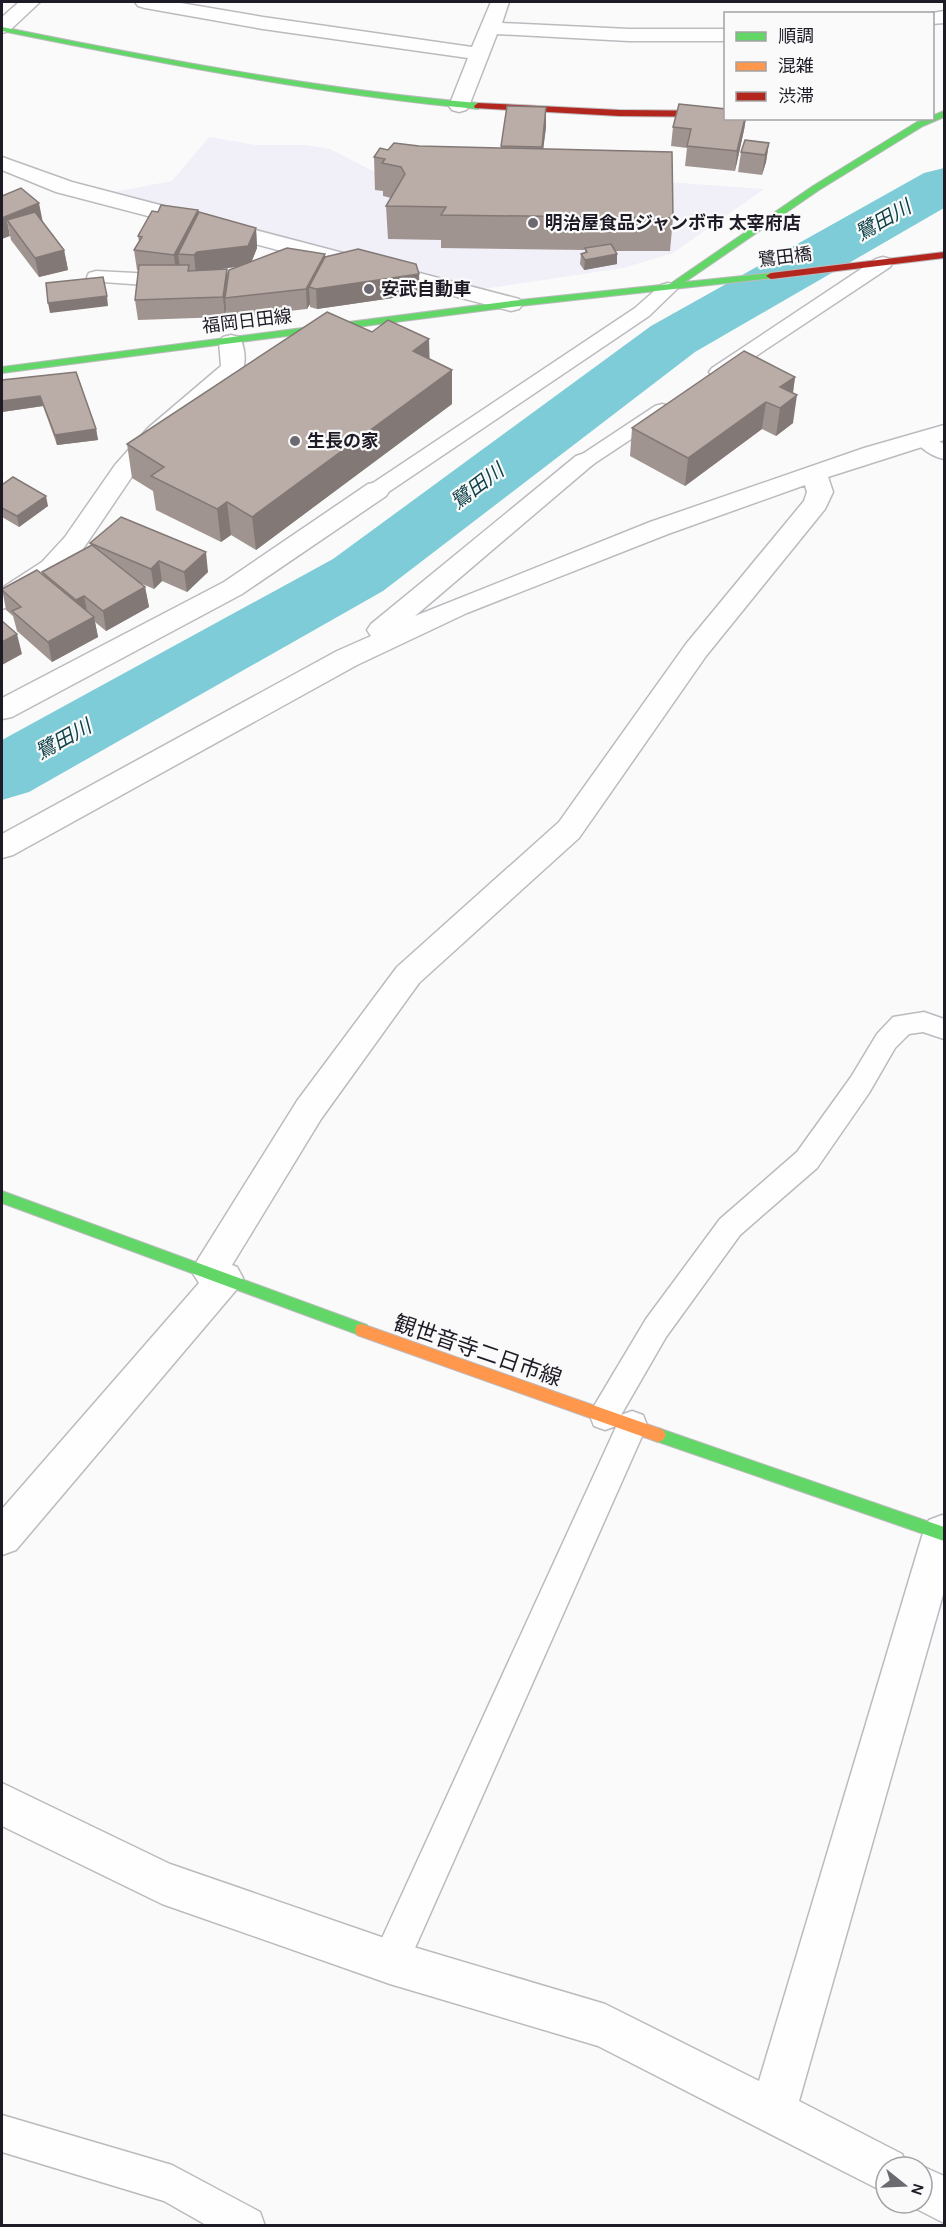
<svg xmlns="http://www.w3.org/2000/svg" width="946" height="2227" viewBox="0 0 946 2227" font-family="Karla,'Noto Sans JP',sans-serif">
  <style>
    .commercial { fill: #f1eff7 }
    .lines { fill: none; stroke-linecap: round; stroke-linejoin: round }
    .river { fill: #7dccd7; fill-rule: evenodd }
    .lane-casing { stroke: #bcbabf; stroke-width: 3 }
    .street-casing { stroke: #bcbabf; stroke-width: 3 }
    .fast-casing { stroke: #bcbabf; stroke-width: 2 }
    .slow-casing { stroke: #bcbabf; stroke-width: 2 }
    .jam-casing { stroke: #bcbabf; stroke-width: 2 }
    .lane { fill: #fefefe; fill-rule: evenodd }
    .street { fill: #fefefe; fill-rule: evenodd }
    .fast { fill: #63d668; fill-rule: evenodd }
    .slow { fill: #ff974d; fill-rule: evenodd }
    .jam { fill: #b3261e; fill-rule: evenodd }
    .wall { fill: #a09490; fill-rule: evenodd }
    .shaded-wall { fill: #827875 }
    .building { fill: #baaca7; stroke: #827875; stroke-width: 1.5 }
    .poi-dot { fill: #6c6970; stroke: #fafafa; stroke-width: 2 }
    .labels { text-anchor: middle; stroke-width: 4.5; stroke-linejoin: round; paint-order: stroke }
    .far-poi-label { font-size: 18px; font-weight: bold; fill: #1f1b26; stroke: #fafafa; text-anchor: start }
    .far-street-label { font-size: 18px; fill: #1f1b26; stroke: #fafafa }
    .far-water-label { font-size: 20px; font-style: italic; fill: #0f4249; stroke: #fafafa }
    .street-label { font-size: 22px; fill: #1f1b26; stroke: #fafafa }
  </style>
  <rect width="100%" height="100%" fill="#fafafa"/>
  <!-- commercial -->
  <path class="commercial" d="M209 137 256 145H307L330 149 373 171 422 178 597 177 764 189 673 253 623 268 469 291 103 194 172 181Z"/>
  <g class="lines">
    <!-- river -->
    <path class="river" d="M944 168V208L695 352 383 591 29 792 2 800V740L333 559 651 326 924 173Z"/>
    <!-- lane casing -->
    <g class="lane-casing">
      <path id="lane" d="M883 257 890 259 892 263 890 267 726 376H712L709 372 712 368 876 259Z
        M96 271 173 275 180 277 182 281 180 285 173 287 89 281 87 277 89 273Z
        M668 283 675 285 677 289 649 316 384 495 377 496 370 495 367 490 370 485 635 308 661 285Z
        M662 404 669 406 672 410 669 414 592 465 585 467 578 465 575 461 578 457 655 406Z
        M923 433 944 444V459C933 457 920 448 913 439L916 435Z
        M924 1012 944 1019V1039L923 1032 909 1034 895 1048 869 1093 817 1168 740 1235 666 1337 621 1415 632 1411 643 1415 647 1425 403 1975 390 1980 377 1975 372 1962 377 1949 621 1416 616 1426 605 1430 594 1426 590 1416 594 1406 646 1319 720 1219 797 1152 851 1077 877 1034 893 1017Z
        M2 2115 172 2165 260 2212 265 2226H208L164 2201 2 2152Z"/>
    </g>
    <!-- street casing -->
    <g class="street-casing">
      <path id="street" d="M19 2H40L9 31 2 33V17Z
        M135 2H175L263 17 472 47 491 2H509L502 23 629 29H726V41H629L497 34 469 106 466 110 459 112 452 110 449 106 468 58 263 29 145 8 138 6Z
        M944 11V23L932 24V14H927Z
        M2 157 72 182 519 299 523 304 519 309 511 311 56 192 2 170Z
        M231 335 239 337C245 345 247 365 241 373L166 438 133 475 83 549 60 574 11 606 2 609V588L42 562 65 537 115 465 148 428 221 366 219 342 223 337Z
        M944 425V440L828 477 833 492 825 509 706 656 579 838 419 983 321 1119 232 1265 237 1267 243 1278 237 1289 16 1550 2 1555V1509L199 1283 192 1272 197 1261 297 1101 397 967 559 822 686 644 804 501 807 492 805 485 668 534 467 613 357 665 13 855 2 858V834L337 651 371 636 367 630 371 624 576 456 585 453 594 456 597 461 415 616 650 522 864 448Z
        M377 482 386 484 390 490 386 496 242 594 12 717 2 719V698L224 582 368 484Z
        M942 1515 944 1516V1591L799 2101 902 2154 908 2167H886V2193L598 2046 390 1984 162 1904 2 1826V1783L170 1864 390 1940 605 2004 759 2081 923 1533 929 1520Z
        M922 2166 944 2176V2223L905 2203H922V2167H919Z"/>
    </g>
    <!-- fast casing -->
    <g class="fast-casing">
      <path id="fast" d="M2 27C160 59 317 89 478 103L482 106 478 109C317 94 160 63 2 31Z
        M944 111V117L923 126 819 190 685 282 771 273 774 274V278L511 307 2 373V367L511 301 670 284 813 186 917 122 932 118V116Z
        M2 1191 367 1325 369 1330 367 1335 362 1336 2 1203Z
        M658 1428 944 1527V1541L653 1440 650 1435 653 1430Z"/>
    </g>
    <!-- slow casing -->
    <g class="slow-casing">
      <path id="slow" d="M362 1324 658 1428 663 1430 666 1435 663 1440 658 1442 357 1335 355 1330 357 1325Z"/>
    </g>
    <!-- jam casing -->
    <g class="jam-casing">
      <path id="jam" d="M478 103 619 110 726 111V117L619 116 475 108 474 106Z
        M944 252V258L771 279 766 276 771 273Z"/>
    </g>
    <!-- lane -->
    <use href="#lane" class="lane"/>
    <!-- street -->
    <use href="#street" class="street"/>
    <!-- fast -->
    <use href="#fast" class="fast"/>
    <!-- slow -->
    <use href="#slow" class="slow"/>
    <!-- jam -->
    <use href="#jam" class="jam"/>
  </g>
  <!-- wall -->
  <path class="wall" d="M507 106 546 127 543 149 673 218 670 251H616L617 254V264L584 270 580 264 581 254 585 253V250L441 248V240L388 239 386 206 391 198 383 196V191L375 190 374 157 388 150 501 148Z
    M726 118H746L744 130 735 171 685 166 687 148 671 146 673 127Z
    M769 143 766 162 762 175 738 172 741 152Z
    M2 196 43 222 64 250 68 270 39 277 11 240Z
    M198 210 199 213 256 228 257 248 252 261 325 257 420 294 317 309 310 307V304L307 309 227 318 226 310 225 317 138 320 135 300 138 270H137L134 250 139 242 138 236 158 212ZM235 267 228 275 227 269H217Z
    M430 359 452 404 256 550 231 535 221 542 156 510 153 491 132 478 127 444Z
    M76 372 96 429 98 440 57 445 43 406 2 412V380Z
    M795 377 793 393V423L776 436 762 429 685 486 630 456 632 428Z
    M2 485 48 506 19 527 2 517Z
    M90 543 208 572 187 592 162 581 154 589 140 583 145 587 149 607 106 631 95 622 98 637 52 662 17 631 13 616 6 610 2 589 43 575 42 572 91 546Z"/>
  <!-- shaded-wall -->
  <path class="shaded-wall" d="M546 107V127L541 167 542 147Z
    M745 118H746L744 130 735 171 737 151Z
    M769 143 766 162 762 175 765 155Z
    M39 203 43 223 7 220 10 236 2 239V218Z
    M198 210 201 230 178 254 180 268 176 274 174 255Z
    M256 228 257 248 250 265 199 272 196 275 194 255 197 252Z
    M64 250 68 270 39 277 35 258Z
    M325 254 326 274H419L420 294 317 309 316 289 309 287 310 304 307 309 306 289Z
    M617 254V264L584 270 585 260Z
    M227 269 229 289 225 298 226 310 225 317 223 297Z
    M107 296 108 306 50 313 48 303Z
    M429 339 430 372 413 351Z
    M452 370V404L256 550 252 517Z
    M795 377 792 399 797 395 793 423 776 436 780 408V387Z
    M40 396 43 406 2 412V401Z
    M766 402 762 429 685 486 688 458Z
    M96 429 98 440 57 445 55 435Z
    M46 496 48 506 19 527 17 516Z
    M227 502 231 535 221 542 217 509Z
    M206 552 208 572 187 592 184 572Z
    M159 561 162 581 154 589 151 569Z
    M145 587 149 607 106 631 103 611Z
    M84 596 88 616 80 620 76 600Z
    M94 617 98 637 52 662 48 642Z
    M17 634 22 654 2 665V642Z"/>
  <!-- building -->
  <path class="building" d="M679 104 726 109V118H745L737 151 687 146 691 129 673 127Z
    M507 106 546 107 542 147 501 146Z
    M745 140 769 143 765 155 741 152Z
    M394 143 419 146 672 152 673 218 441 215 446 207 386 206 405 174 401 167 382 163 385 159 374 157 380 148 388 150Z
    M21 188 39 203 2 218V196Z
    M161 205 198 210 174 255 134 250 142 237 138 236 152 211 158 212Z
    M35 212 64 250 35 258 7 220Z
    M199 212 256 228 248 246 197 252 194 255 178 254Z
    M611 244 617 254 585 260 581 254 587 252 585 248Z
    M287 248 325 254 306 289 225 298 229 270Z
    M358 249 416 264 419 274 316 289 309 287 325 257Z
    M139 265H189L188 271 227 269 223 297 135 300Z
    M103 277 107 296 48 303 46 283Z
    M327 312 372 332 388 320 429 339 413 351 452 370 252 517 227 502 217 509 151 476 164 467 127 444Z
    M744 351 795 377 780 387 797 395 780 408 766 402 688 458 632 428Z
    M76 372 96 429 55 435 40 396 2 401V380Z
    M13 477 46 496 17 516 2 508V485Z
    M121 517 206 552 184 572 159 561 151 569 90 543Z
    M92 545 145 587 103 611 84 596 76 600 42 572Z
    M37 570 94 617 48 642 12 611 21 607 2 590V589Z
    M2 621 17 634 2 642Z"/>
  <!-- markers -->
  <g class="poi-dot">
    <circle cx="533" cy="223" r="6"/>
    <circle cx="369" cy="289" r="6"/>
    <circle cx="295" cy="441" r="6"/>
  </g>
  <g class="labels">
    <!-- far-poi labels -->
    <g class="far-poi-label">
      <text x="545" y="229">明治屋食品ジャンボ市 太宰府店</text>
      <text x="381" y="295">安武自動車</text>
      <text x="307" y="447">生長の家</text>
    </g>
    <!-- far-street labels -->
    <g class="far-street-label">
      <text transform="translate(785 257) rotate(-7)" y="6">鷺田橋</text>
      <text transform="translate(247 321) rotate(-7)" y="6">福岡日田線</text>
    </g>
    <!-- far-water labels -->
    <g class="far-water-label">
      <text transform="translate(883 220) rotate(-30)" y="7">鷺田川</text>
      <text transform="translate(477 486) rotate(-37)" y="7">鷺田川</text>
      <text transform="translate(63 739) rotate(-29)" y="7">鷺田川</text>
    </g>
    <!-- street labels -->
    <g class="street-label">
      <text transform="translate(478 1350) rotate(19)" y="8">観世音寺二日市線</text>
    </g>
  </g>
  <!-- border -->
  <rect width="946" height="2227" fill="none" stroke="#1f1b26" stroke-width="6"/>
  <!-- legend -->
  <rect x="724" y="12" width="210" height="108" fill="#fafafa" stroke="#a2a1a5" stroke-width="1.5"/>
  <rect x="736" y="32" width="30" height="9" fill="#63d668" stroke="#a2a1a5" stroke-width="1.5"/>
  <text x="778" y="42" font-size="18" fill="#1f1b26">順調</text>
  <rect x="736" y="62" width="30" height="9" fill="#ff974d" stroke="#a2a1a5" stroke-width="1.5"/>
  <text x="778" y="72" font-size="18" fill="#1f1b26">混雑</text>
  <rect x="736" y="92" width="30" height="9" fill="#b3261e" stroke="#a2a1a5" stroke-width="1.5"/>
  <text x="778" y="102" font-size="18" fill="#1f1b26">渋滞</text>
  <!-- north arrow -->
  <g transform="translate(904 2185) rotate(108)"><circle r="28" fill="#fafafa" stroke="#a2a1a5" stroke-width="1.5"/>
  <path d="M0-4.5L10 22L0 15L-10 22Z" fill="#6c6970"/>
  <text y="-9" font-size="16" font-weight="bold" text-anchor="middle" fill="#1f1b26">N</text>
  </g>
</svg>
